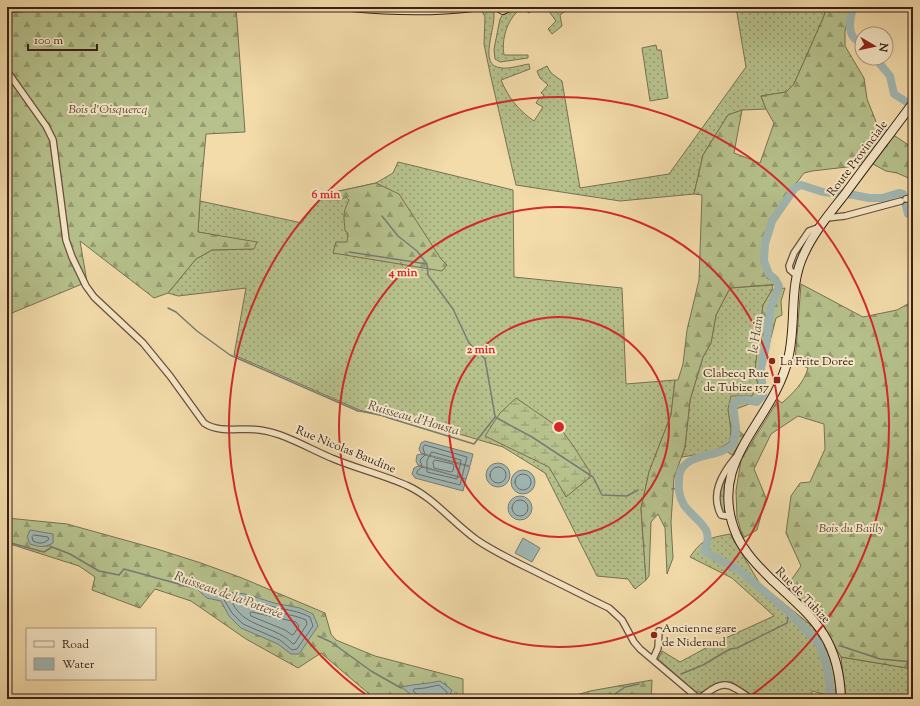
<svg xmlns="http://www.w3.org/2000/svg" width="920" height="706" viewBox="0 0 920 706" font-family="'Sorts Mill Goudy',serif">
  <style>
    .grass { fill: url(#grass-dots); stroke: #787152 }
    .forest { fill: url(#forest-firs); stroke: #787152 }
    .wetland { fill: url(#wetland-marsh); stroke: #787152 }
    .water { fill: #a0b8b4; stroke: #777c76 }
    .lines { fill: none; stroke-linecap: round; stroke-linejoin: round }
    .shore { stroke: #6c6c66; stroke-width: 1 }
    .stream { stroke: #777c76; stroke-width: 1.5 }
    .river { stroke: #a0b8b4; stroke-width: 8 }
    .street-casing { stroke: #68503c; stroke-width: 8 }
    .secondary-casing { stroke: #392118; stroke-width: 10 }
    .street { stroke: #f7e8c8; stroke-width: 5.5 }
    .secondary { stroke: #f7e8c8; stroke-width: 8 }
    .ring { fill: none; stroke: #d62828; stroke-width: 2 }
    .poi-dot { fill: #8f2418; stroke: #f7e8c8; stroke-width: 1.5 }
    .labels { text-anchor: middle; stroke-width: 4; stroke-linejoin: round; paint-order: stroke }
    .park-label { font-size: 12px; font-style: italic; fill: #584935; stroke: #f7e8c8 }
    .street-label { font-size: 12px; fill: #392118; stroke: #f7e8c8 }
    .poi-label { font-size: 12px; fill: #392118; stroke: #f7e8c8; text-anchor: start }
    .water-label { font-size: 13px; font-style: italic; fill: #584e47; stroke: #f7e8c8 }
    .centre { fill: #d62828; stroke: #f7e8c8; stroke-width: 2 }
    .ring-label { font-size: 12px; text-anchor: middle; font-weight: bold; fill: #d62828; stroke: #f7e8c8; stroke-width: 4; stroke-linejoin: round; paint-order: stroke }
  </style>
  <defs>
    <pattern id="grass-dots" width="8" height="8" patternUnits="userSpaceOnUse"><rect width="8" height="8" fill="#b6c18c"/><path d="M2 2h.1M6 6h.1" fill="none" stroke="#959c71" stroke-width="1.8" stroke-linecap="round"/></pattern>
    <pattern id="forest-firs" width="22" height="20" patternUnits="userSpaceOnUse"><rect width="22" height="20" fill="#b6c18c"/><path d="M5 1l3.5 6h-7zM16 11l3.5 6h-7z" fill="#959c71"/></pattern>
    <pattern id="wetland-marsh" width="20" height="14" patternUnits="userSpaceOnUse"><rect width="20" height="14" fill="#b6c18c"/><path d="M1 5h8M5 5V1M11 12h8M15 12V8" fill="none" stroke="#959c71"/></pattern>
  </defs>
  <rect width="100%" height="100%" fill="#f3dbaa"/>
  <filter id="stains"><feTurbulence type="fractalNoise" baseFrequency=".005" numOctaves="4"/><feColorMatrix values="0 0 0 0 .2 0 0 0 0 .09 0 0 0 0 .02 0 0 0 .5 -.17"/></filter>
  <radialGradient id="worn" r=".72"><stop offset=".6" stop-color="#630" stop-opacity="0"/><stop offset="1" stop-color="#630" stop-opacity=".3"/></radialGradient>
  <!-- grass -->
  <path class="grass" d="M513 7H536L529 13 522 8C508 17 501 38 504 55H528V58L500 62 495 59 494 49 500 19 503 14 510 10Z
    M546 7H571L560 15 562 26 552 34 548 29 556 21Z
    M736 7H826L824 16 794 84 786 92 761 96 766 109 742 110 728 115 703 155 694 194 620 201 516 185 490 73 484 44 485 17 481 9H493C499 24 475 67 502 68 510 69 521 65 529 64L530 69 501 80C508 97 518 110 534 121L543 107 536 103 539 98 542 99 544 95 541 93 548 85 540 78 537 71 547 66 551 73 562 81 580 188 669 174 746 67Z
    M656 45 657 50H661L668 98 650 101 642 48Z
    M398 162 513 190 514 277 622 288 626 384 675 380 671 415 649 472 641 508 646 580 635 589 628 579 597 576 545 473 503 447 439 428 364 412 234 355 246 288 178 296 168 293 196 259 212 250 253 249 256 243 198 232 200 201 302 223 304 219 319 200 330 193 376 183 393 173Z
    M773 285 772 290 763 305 755 370 758 385 752 396 728 409 731 429 730 442 713 452 682 457 685 447 690 400 703 357 711 343 716 315 730 288Z
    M730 534 760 584 813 627 827 651 833 667 836 685V699H831V696L812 691 811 699H757L732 682 717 683 704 692H696L658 659 662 651 680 662 717 642 774 616 732 578 690 557C702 539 709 538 730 534Z
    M841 657 913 669V678L910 699H846Z"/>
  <!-- forest -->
  <path class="forest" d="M89 7H236L245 132 206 134 200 201 198 232 257 242 254 249 212 250 196 259 168 293 154 298 80 241 87 282 7 315V13Z
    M826 7H851L845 31V46L864 78 867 99 877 124 913 148V180L897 173 886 171 873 164 812 171 804 173 777 209 761 258 767 278 779 284 730 288 716 315 711 343 703 357 690 400 685 447 674 478 671 522 673 558 667 574 665 528 658 514 651 522 649 576 646 580 641 508 649 472 671 415 675 380H678L683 364 687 330 699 280 702 195 694 194 703 155 728 115 742 110 734 153 760 163 774 123 766 109 761 96 786 92 794 84 824 16Z
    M376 183 399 194 441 259 447 265 442 271 333 253 336 242H347L348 233 345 231C344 216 342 214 349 200L346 197 340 200H319L330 193Z
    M801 284 863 317 897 310 913 301V669L841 657 820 619 787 586 801 566 786 533 791 496 800 483 810 482 825 449 824 424 798 416 771 434 754 469 766 498 757 530 743 538 737 517 736 491 741 460 778 400 782 403C793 393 804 383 808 368L795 362Z
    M785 288 781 301 782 315 776 318 764 365 763 376 766 389 757 401 736 409 739 431 745 436 732 455 726 451 719 455 713 452 730 442 731 429 728 409 731 396H752L758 385 755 370 763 305 772 290Z
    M724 479H726L724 487 725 515 723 514C717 503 719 491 724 479Z
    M7 518 67 524 157 549 201 563 242 578 325 613 331 634 336 640 375 656 463 679V699H375L321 653 298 668 246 639 191 601 155 589 140 608 92 590 95 577 79 566 7 543Z
    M652 680 651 699H563L590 691Z"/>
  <!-- wetland -->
  <path class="wetland" d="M516 398 561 429 574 447 590 472 589 478 566 497 549 467 485 436 500 413Z"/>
  <!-- water -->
  <path class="water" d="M425 441 473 454 470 466 421 453 419 449 421 443Z
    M421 454 470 467 466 479 418 465 416 461 417 455Z
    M486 475a12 12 0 1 1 24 0a12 12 0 1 1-24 0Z
    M418 466 466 479 463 491 415 478 412 474 414 468Z
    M511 482a12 12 0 1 1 24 0a12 12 0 1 1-24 0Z
    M508 508a12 12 0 1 1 24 0a12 12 0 1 1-24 0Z
    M30 530 53 534V543C44 548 39 547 30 544L27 537Z
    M523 538 540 548 532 562 515 553Z
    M197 589 246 594 274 603 300 608 313 614 318 626 299 654H291L278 644 241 628 229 616 221 601 207 598Z
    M440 681 452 690 448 699H417L401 687C414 684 427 684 440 681Z"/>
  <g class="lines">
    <!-- shore -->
    <path class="shore" d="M425 445 467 457 460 485 417 474V471L422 467 420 460 425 455 423 448Z
      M432 452 461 460 457 479 427 472V461Z
      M435 460 453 464 454 466 453 471 451 472 434 468 433 463Z
      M490 475a8 8 0 1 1 16 0a8 8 0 1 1-16 0Z
      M515 482a8 8 0 1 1 16 0a8 8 0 1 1-16 0Z
      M512 508a8 8 0 1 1 16 0a8 8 0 1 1-16 0Z
      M34 535 48 537 49 539C44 544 39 544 33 541L32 537Z
      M225 595C243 598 257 603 274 607 287 610 299 611 310 617L313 626 297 649 292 650 280 640 243 624 232 613 223 598Z
      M233 602C246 601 260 609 273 612 284 614 295 615 306 620L307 624 295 643 293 644C290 641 287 638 283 636 265 625 243 624 233 604Z
      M252 612 296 622 299 626 294 634 292 635 285 630 251 616 250 613Z
      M419 699 418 695 413 691 414 689 425 688 439 685 447 692 446 699"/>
    <!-- stream -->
    <path class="stream" d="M382 216 398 236 417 251 427 264
      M349 252 427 264 428 275 453 309 469 343 485 359 495 416
      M168 308 176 312 197 331 230 355 358 411 376 413 389 418 474 444 495 417 532 437 593 477 602 495 627 496 638 490
      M672 489 678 488
      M7 542 44 552 52 547 70 554 99 571 119 575 124 569 197 589
      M318 636 331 642 371 671 401 688
      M841 646 880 659 913 662
      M681 674 703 665 730 649 737 648 787 623 789 612
      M608 699 625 687 639 684
      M823 699 829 697"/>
    <!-- river -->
    <path class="river" d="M853 7C851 16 847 30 854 38 856 40 860 42 862 44
      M875 58 890 76 894 94 905 101
      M829 699 830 685 826 664 819 644 789 612 740 571 704 551C716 527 696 522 684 505 680 498 678 490 679 482 679 478 679 473 681 470 688 456 710 456 722 451 726 449 730 447 733 445L736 428 733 405 738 400H747L757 402 763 395 761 368 766 346 771 306 779 286 775 279 769 274 764 261 765 244 772 221 795 188 801 185 823 192 854 195 869 198H882L899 193 903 194 908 214 913 215"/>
    <!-- street casing -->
    <g class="street-casing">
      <path id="street" d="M7 71 46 126 53 140 66 240 72 257 86 286 94 297 143 343 170 376 204 423C220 434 242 427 260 430 287 434 309 449 334 459 358 469 384 475 408 486 434 498 453 523 477 540 499 555 523 565 546 577 567 587 588 598 609 608L622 620 634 642 640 649 699 699
        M906 199 913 197
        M827 218 845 216 901 201
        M796 275 790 270 789 266 794 253 809 231 820 227
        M730 516H726L721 515C710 494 722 474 735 458
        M653 659 658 648 659 631
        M699 699C724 679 727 682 751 699"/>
    </g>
    <!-- secondary casing -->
    <g class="secondary-casing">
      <path id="secondary" d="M351 7C392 11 432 12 473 7
        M498 7 503 10 509 7
        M841 699C839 637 813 618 771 579 758 566 745 553 737 536 704 461 773 423 788 359 797 324 788 287 804 254 814 232 830 213 845 194 867 164 890 134 913 103"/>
    </g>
    <!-- street -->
    <use href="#street" class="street"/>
    <!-- secondary -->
    <use href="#secondary" class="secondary"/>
  </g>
  <!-- distance rings -->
  <g class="ring">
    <circle cx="559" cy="427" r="110"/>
    <circle cx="559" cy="427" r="220"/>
    <path d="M372 699A330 330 0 1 1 746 699"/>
  </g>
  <!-- markers -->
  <g class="poi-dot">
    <circle cx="772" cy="361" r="4"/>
    <rect x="773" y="376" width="8" height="8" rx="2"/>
    <circle cx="654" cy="635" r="4"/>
  </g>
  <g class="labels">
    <!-- park labels -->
    <g class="park-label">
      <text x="108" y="113">Bois d'Oisquercq</text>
      <text x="851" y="532">Bois du Bailly</text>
    </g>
    <!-- street labels -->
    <g class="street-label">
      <text transform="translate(857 158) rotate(-53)" y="4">Route Provinciale</text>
      <text transform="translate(346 449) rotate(22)" y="4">Rue Nicolas Baudine</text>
      <text transform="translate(803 595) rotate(46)" y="4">Rue de Tubize</text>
    </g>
    <!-- poi labels -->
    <g class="poi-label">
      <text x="780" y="365">La Frite Dorée</text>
      <text x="769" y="377" text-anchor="end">Clabecq Rue<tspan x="769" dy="14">de Tubize 157</tspan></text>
      <text x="662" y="632">Ancienne gare<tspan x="662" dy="14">de Niderand</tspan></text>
    </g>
    <!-- water labels -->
    <g class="water-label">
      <text transform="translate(755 334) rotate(-81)" y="5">le Hain</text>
      <text transform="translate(414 417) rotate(16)" y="5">Ruisseau d'Housta</text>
      <text transform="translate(229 594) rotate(20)" y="5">Ruisseau de la Potterée</text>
    </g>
  </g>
  <circle cx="559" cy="427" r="6" class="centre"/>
  <g class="ring-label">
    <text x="326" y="198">6 min</text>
    <text x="403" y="276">4 min</text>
    <text x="481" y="353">2 min</text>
  </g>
  <!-- margin -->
  <rect width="920" height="706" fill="none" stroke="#f3dbaa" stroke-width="24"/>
  <rect x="8" y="8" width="904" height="690" fill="none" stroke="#392118" stroke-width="2"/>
  <rect x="12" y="12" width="896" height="682" fill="none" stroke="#392118"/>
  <!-- legend -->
  <rect x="26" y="628" width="130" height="52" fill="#f7e8c8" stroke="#ab9882"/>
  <rect x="34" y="641" width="20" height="6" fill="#f7e8c8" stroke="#ab9882"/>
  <text x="62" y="648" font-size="12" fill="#392118">Road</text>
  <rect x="34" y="658" width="20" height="12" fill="#a0b8b4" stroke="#ab9882"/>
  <text x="62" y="668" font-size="12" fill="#392118">Water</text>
  <!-- north arrow -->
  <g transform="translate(874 46) rotate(99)"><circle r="19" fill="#f7e8c8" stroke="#ab9882"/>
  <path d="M0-3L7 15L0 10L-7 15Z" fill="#8f2418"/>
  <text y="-6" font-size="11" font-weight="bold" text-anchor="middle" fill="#392118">N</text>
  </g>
  <!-- scale -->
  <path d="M28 44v6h69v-6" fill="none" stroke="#392118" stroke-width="2"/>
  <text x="34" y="44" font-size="12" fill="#392118" stroke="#f7e8c8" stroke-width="3" paint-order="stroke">100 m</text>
  <rect width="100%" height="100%" filter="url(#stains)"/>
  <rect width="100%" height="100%" fill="url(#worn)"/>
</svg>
